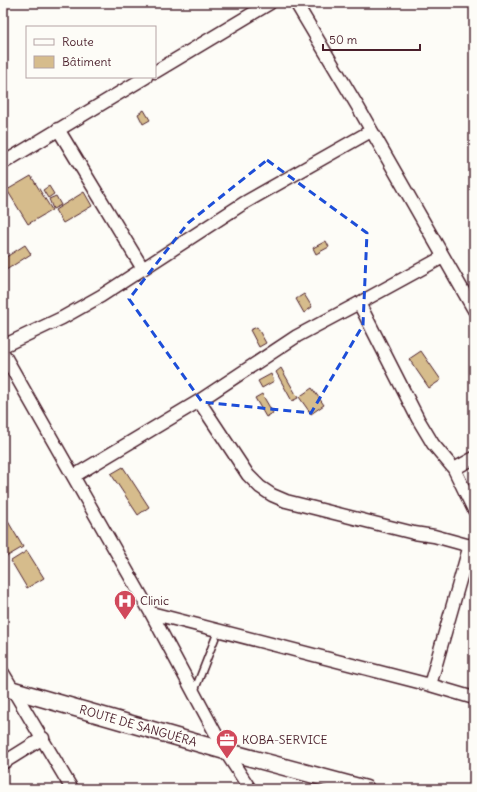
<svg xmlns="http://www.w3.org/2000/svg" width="477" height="792" viewBox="0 0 477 792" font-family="Delius,sans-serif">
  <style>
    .building { fill: #d6bc8c; stroke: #4a1f2b }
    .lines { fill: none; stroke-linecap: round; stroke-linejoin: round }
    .service-casing { stroke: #4a1f2b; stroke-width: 9 }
    .minor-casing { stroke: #4a1f2b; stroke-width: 15 }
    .tertiary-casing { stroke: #4a1f2b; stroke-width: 19 }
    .service { stroke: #fdfcf7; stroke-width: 6 }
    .minor { stroke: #fdfcf7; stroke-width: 12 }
    .tertiary { stroke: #fdfcf7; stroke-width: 16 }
    .marked { fill: none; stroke: #1d4ed8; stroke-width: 3; stroke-dasharray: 8 5; stroke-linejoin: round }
    .labels { text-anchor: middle; stroke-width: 3.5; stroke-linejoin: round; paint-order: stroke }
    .poi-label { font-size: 12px; fill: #4a1f2b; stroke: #fdfcf7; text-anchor: start }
    .street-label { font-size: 12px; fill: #4a1f2b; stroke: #fdfcf7 }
  </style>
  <rect width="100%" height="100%" fill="#fdfcf7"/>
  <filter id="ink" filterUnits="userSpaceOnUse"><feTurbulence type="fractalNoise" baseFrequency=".025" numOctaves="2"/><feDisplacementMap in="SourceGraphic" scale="8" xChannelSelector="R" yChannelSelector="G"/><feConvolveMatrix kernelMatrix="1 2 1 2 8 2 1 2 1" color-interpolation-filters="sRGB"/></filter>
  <g filter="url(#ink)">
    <!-- building -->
    <path class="building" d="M144 110 150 120 143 124 138 114Z
      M31 176 52 210 28 224 7 190Z
      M49 186 54 194 48 198 43 190Z
      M84 192 92 206 63 223 55 210Z
      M56 196 61 205 53 209 49 199Z
      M326 241 329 247 316 254 313 248Z
      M25 245 31 254 3 272V259Z
      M304 294 312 307 304 313 296 299Z
      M257 327 266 343 259 347 250 330Z
      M421 351 441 380 429 388 409 359Z
      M281 368 298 398 292 401 276 372Z
      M271 374 274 381 262 388 258 381Z
      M312 388 324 405 311 414 299 397Z
      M262 394 273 413 266 417 255 398Z
      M123 467 149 507 138 515 111 474Z
      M6 518 23 547 6 557 3 552V520Z
      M27 551 44 578 27 588 11 561Z"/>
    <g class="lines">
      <!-- service casing -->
      <g class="service-casing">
        <path id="service" d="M194 692 218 631"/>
      </g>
      <!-- minor casing -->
      <g class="minor-casing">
        <path id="minor" d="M296 3 358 107 474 310
          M155 72 270 3
          M58 129 143 269
          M3 163 146 77
          M359 303 418 419 433 444 454 469 474 510
          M3 346 62 318 101 296 244 203 371 131
          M3 353 151 613 225 751 250 789
          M199 401 248 475 260 487 272 495 286 501 414 533 434 536 474 547
          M454 469 474 458
          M74 476 199 401 297 336 359 303 443 257
          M151 613 430 685 474 698
          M3 673 72 789
          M430 685 470 545
          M3 763 43 738"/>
      </g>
      <!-- tertiary casing -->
      <g class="tertiary-casing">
        <path id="tertiary" d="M3 687 225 751 366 789"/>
      </g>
      <!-- service -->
      <use href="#service" class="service"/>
      <!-- minor -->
      <use href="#minor" class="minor"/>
      <!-- tertiary -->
      <use href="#tertiary" class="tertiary"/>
    </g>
  </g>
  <!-- marked area -->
  <path class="marked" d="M267 160 367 233 363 325 311 413 202 402 129 299 188 223Z"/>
  <!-- icons -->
  <defs>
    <g id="hospital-pin" transform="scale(1.15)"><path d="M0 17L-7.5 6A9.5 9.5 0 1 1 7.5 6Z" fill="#d1495b" stroke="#fdfcf7"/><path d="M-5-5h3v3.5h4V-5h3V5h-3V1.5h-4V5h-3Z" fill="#fff"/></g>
    <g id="office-pin" transform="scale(1.15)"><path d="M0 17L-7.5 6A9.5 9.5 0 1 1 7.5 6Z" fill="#d1495b" stroke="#fdfcf7"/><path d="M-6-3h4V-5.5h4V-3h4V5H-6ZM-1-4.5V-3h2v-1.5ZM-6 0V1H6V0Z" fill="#fff"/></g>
  </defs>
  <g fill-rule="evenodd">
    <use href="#hospital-pin" x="125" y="601"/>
    <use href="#office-pin" x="227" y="740"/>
  </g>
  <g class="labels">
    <!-- poi labels -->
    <g class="poi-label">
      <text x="140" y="605">Clinic</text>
      <text x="242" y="744">KOBA-SERVICE</text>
    </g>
    <!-- street labels -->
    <g class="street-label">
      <text transform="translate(138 726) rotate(16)" y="4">ROUTE DE SANGUÉRA</text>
    </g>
  </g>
  <!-- margin -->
  <rect width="477" height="792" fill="none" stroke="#fdfcf7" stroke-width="16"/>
  <rect x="8" y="8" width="461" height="776" fill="none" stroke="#4a1f2b" stroke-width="1.5" filter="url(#ink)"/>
  <!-- legend -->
  <rect x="26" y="26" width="130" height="52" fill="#fdfcf7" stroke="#b5a4a5"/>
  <rect x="34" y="39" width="20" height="6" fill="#fdfcf7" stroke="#b5a4a5"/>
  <text x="62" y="46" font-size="12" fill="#4a1f2b">Route</text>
  <rect x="34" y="56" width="20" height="12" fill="#d6bc8c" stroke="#b5a4a5"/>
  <text x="62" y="66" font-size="12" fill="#4a1f2b">Bâtiment</text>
  <!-- scale -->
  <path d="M323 44v6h97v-6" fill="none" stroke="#4a1f2b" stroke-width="2"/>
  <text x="329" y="44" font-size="12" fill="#4a1f2b" stroke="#fdfcf7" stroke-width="3" paint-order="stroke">50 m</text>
</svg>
